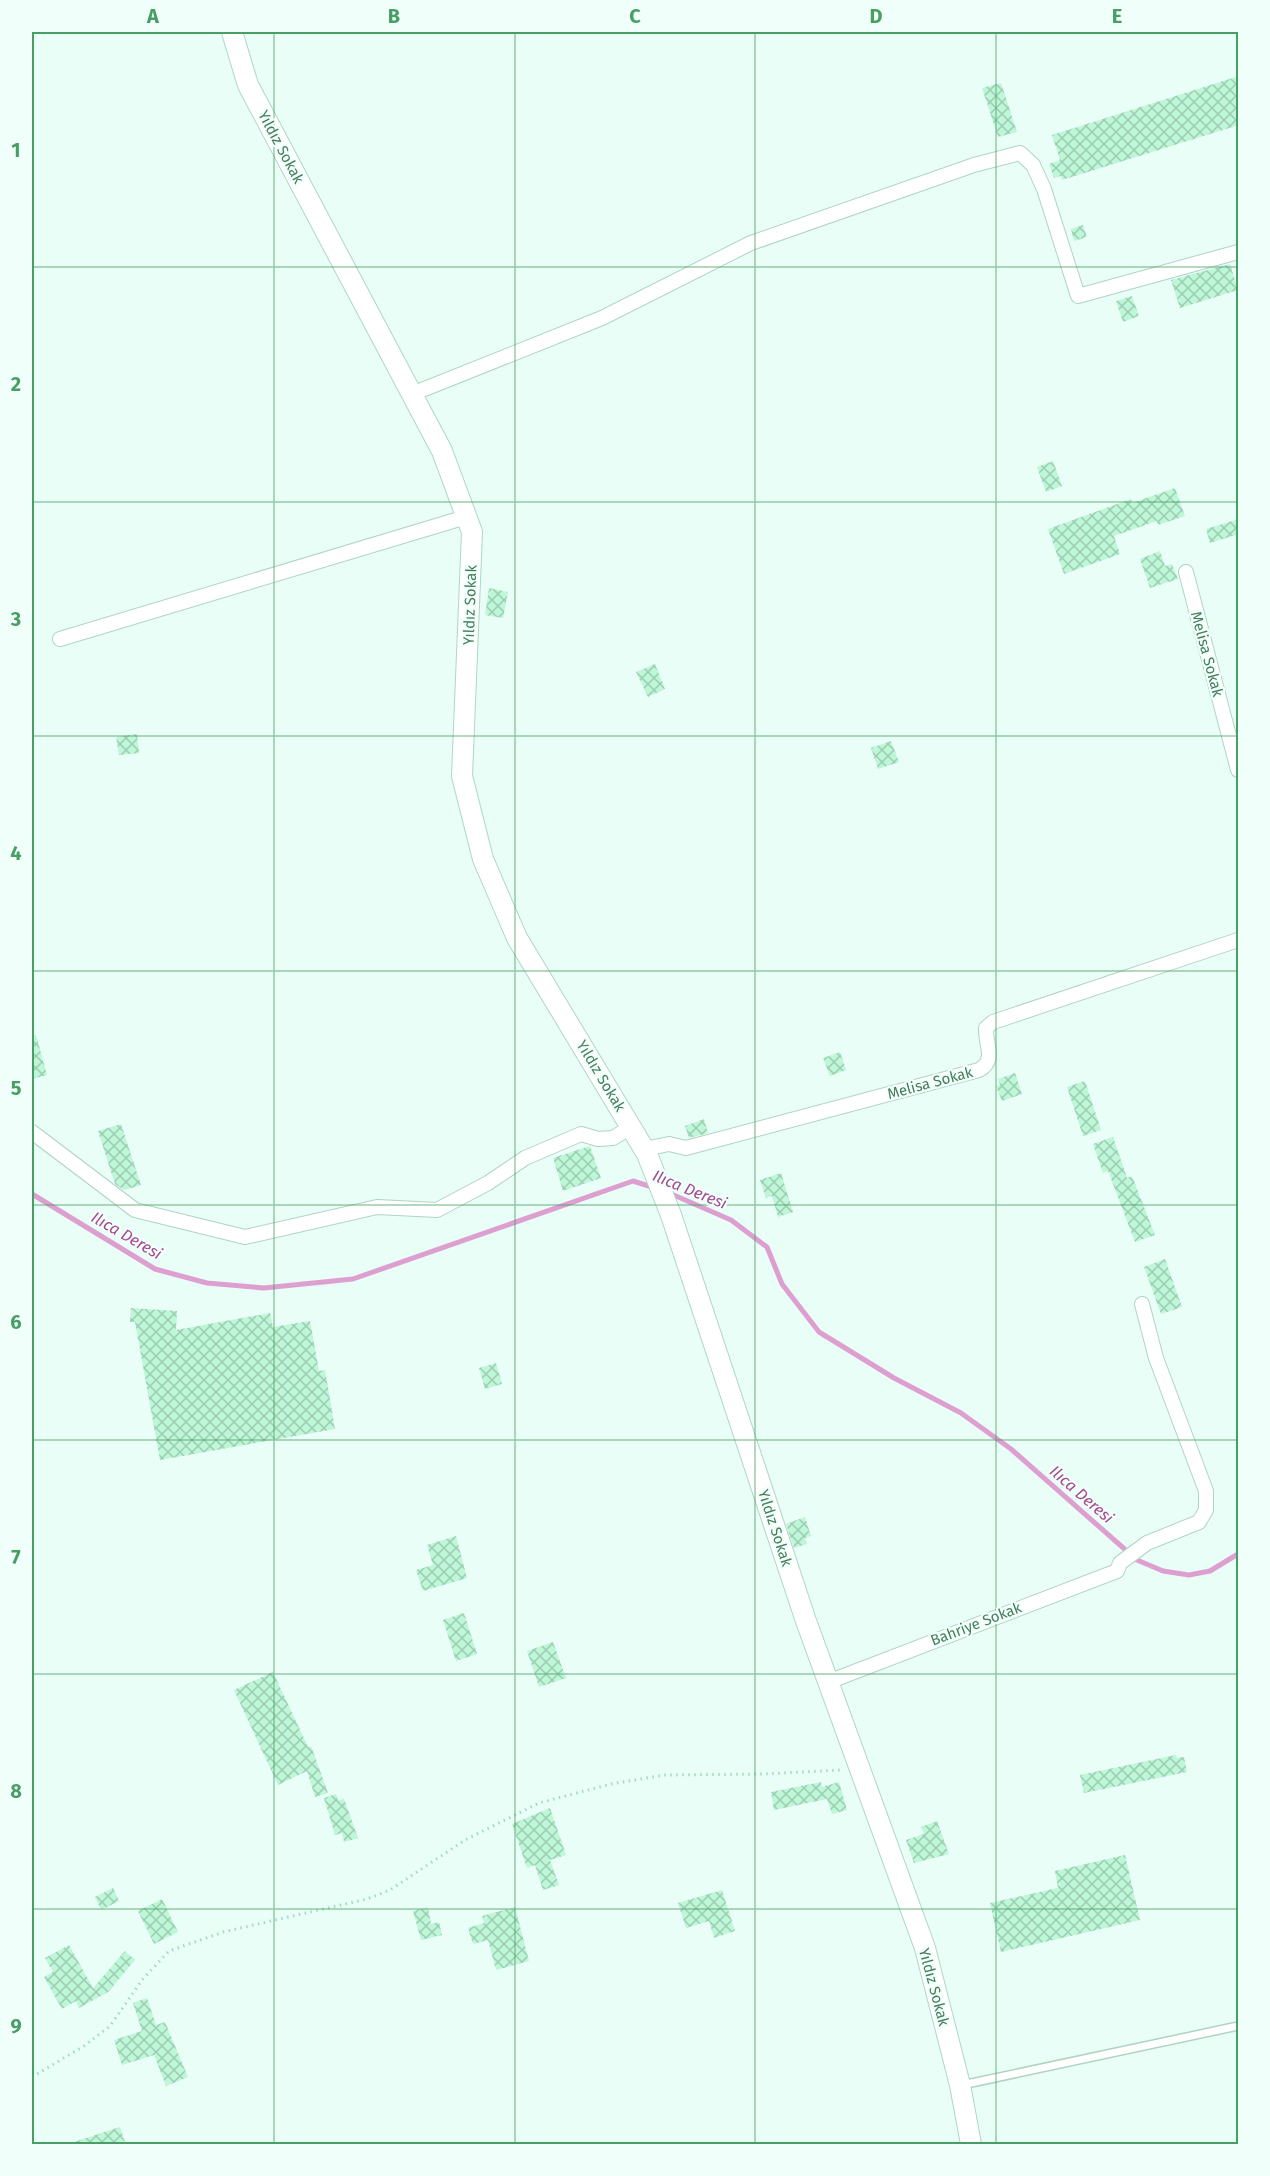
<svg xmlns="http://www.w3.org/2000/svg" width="1270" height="2176" viewBox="0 0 1270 2176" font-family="'Fira Sans',sans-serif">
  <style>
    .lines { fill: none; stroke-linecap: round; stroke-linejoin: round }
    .stream { stroke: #dd9fd0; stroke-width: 5 }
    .building { fill: url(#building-cross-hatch) }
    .lane-casing { stroke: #afd5c2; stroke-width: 10 }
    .street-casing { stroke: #afd5c2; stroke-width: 16 }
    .secondary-casing { stroke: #acd8c2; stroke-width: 22 }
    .path { stroke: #a0dcbb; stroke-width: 3; stroke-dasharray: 1.5 4.5; stroke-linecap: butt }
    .lane { stroke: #fff; stroke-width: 7 }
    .street { stroke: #fff; stroke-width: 14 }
    .secondary { stroke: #fff; stroke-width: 20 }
    .grid { fill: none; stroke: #489f65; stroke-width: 1.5; stroke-opacity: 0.55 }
    .labels { text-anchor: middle; stroke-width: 4.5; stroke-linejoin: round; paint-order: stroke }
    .street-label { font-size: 15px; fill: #497c5e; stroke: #f1fffa }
    .water-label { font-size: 16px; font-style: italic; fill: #a84892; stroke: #f1fffa }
    .neatline { fill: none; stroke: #489f65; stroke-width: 2 }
    .grid-label { font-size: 20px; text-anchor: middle; font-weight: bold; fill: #489f65 }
  </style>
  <defs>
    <pattern id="building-cross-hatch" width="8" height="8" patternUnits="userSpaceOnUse" patternTransform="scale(1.5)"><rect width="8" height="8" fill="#bef6d8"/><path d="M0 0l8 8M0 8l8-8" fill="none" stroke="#9cccb2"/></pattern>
  </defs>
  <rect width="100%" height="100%" fill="#e9fef7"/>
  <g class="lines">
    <!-- stream -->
    <path class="stream" d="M669 1193 731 1220 767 1247 782 1284 819 1332 894 1378 961 1413 1011 1449 1137 1560 1163 1571 1189 1575 1210 1571 1238 1554
      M32 1194 155 1269 207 1283 264 1288 353 1279 633 1181 655 1188"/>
  </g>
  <!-- building -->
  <path class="building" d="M1239 76V125L1062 180 1061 176 1054 178 1049 164 1060 160 1052 135Z
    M1001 83 1017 132 998 137 982 88Z
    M1083 225 1087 237 1074 241 1071 229Z
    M1230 264 1238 290 1180 308 1171 280Z
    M1132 296 1139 316 1123 322 1116 301Z
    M1053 461 1062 486 1046 492 1037 467Z
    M1175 488 1185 516 1158 525 1157 521 1114 536 1120 554 1064 574 1048 529 1131 499 1132 503Z
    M1239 519V534L1210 543 1206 529Z
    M1160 551 1165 566 1172 564 1178 579 1150 588 1140 559Z
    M489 588 508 592 503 618 485 615Z
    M655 664 665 689 648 697 636 672Z
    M137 734 139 753 119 755 116 737Z
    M891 741 899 762 878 769 871 748Z
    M36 1035 47 1075 32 1079V1036Z
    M840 1052 846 1070 830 1076 823 1058Z
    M1015 1073 1022 1094 1002 1101 996 1086 1000 1085 998 1079Z
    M1085 1081 1101 1130 1083 1136 1067 1087Z
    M704 1119 708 1133 689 1138 685 1126Z
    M121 1124 141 1185 124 1190 115 1184 98 1131Z
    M1113 1137 1127 1178 1132 1176 1155 1235 1135 1242 1108 1171 1103 1173 1093 1144Z
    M590 1146 601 1178 563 1191 553 1158Z
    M781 1173 793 1212 778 1217 772 1196 766 1198 760 1180Z
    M1165 1259 1182 1307 1161 1314 1144 1267Z
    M131 1308 177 1311 176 1330 270 1313 273 1327 310 1321 319 1371 325 1370 335 1429 160 1460 135 1322H130Z
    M496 1363 502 1384 485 1389 479 1368Z
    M805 1517 811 1536 805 1538 807 1544 794 1548 786 1524Z
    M456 1536 467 1578 423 1591 416 1570 433 1565 427 1545Z
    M464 1613 477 1654 456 1661 443 1620Z
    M553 1642 566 1678 539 1687 527 1651Z
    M273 1672 308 1747 311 1746 328 1793 315 1797 307 1771 278 1785 234 1690Z
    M1176 1755 1177 1758 1184 1757 1187 1772 1084 1793 1080 1775Z
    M821 1782 822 1787 839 1782 847 1810 832 1814 827 1799 774 1810 771 1792Z
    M336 1794 338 1800 344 1799 358 1838 344 1842 342 1833 335 1835 324 1798Z
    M550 1808 566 1855 550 1860 559 1885 543 1890 535 1865 527 1868 512 1824Z
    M937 1821 949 1854 914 1863 906 1840 924 1834 921 1827Z
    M1125 1855 1140 1920 1001 1952 990 1903 1058 1888 1055 1871Z
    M113 1888 119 1901 101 1910 95 1897Z
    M722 1890 735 1931 714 1938 709 1921 686 1928 678 1903Z
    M162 1899 178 1932 154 1944 138 1911Z
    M428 1907 431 1924 439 1922 442 1935 421 1940 413 1911Z
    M515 1907 529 1961 496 1970 488 1940 473 1944 468 1928 484 1923 482 1916Z
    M69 1945 93 1988 125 1951 135 1960 108 1992 79 2008 76 2001 62 2009 44 1977 53 1972 45 1958Z
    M147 1998 156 2025 165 2022 188 2077 166 2086 154 2055 122 2065 114 2040 142 2031 133 2003Z
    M120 2127 126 2145H75L74 2142Z"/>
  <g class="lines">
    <!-- lane casing -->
    <g class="lane-casing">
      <path id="lane" d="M962 2085 1238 2026"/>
    </g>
    <!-- street casing -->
    <g class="street-casing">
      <path id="street" d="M412 394 602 318 751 243 974 165 1020 153 1033 165 1044 189 1078 296 1238 252
        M1186 572 1238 770
        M60 639 466 517
        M32 1132 135 1210 245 1237 377 1207 437 1210 488 1183 525 1158 581 1134 598 1139 613 1138 631 1127
        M644 1149 669 1144 686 1148 979 1070C997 1060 985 1044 986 1028L993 1022 1238 940
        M828 1682 1117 1571 1120 1563 1147 1543 1199 1522 1206 1510V1491L1156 1358 1142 1304"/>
    </g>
    <!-- secondary casing -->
    <g class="secondary-casing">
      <path id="secondary" d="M232 32 248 85 442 451 472 532 462 776 483 859 517 938 647 1154 671 1215 806 1621 925 1948 960 2085 971 2144"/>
    </g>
    <!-- path -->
    <path class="path" d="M32 2077 84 2046 110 2026 142 1980 169 1951 223 1932 367 1899 390 1890 465 1840 539 1803 611 1784 664 1775 763 1774 841 1770"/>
    <!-- lane -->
    <use href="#lane" class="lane"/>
    <!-- street -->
    <use href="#street" class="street"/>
    <!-- secondary -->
    <use href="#secondary" class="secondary"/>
  </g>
  <!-- grid -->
  <path class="grid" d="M274 32V2144M515 32V2144M755 32V2144M996 32V2144M32 267H1238M32 502H1238M32 736H1238M32 971H1238M32 1205H1238M32 1440H1238M32 1674H1238M32 1909H1238"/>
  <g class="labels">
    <!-- street labels -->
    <g class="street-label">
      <text transform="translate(281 147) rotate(62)" y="5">Yıldız Sokak</text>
      <text transform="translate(470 605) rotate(-88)" y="5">Yıldız Sokak</text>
      <text transform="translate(1207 654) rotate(75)" y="5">Melisa Sokak</text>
      <text transform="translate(601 1076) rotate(59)" y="5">Yıldız Sokak</text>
      <text transform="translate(930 1083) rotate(-15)" y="5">Melisa Sokak</text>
      <text transform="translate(775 1528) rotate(72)" y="5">Yıldız Sokak</text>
      <text transform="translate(976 1624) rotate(-21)" y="5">Bahriye Sokak</text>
      <text transform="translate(934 1987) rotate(75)" y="5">Yıldız Sokak</text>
    </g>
    <!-- water labels -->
    <g class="water-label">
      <text transform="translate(690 1189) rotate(22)" y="6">Ilıca Deresi</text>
      <text transform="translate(127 1235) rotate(30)" y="6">Ilıca Deresi</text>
      <text transform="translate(1082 1494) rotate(41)" y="6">Ilıca Deresi</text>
    </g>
  </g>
  <!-- border -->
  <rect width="1270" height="2176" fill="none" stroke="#f1fffa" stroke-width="66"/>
  <rect x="33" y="33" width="1204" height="2110" class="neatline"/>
  <g class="grid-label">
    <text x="153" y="23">A</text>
    <text x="394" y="23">B</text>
    <text x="635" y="23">C</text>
    <text x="876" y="23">D</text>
    <text x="1117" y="23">E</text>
    <text x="16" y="157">1</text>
    <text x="16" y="391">2</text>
    <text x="16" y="626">3</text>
    <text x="16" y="860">4</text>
    <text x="16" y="1095">5</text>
    <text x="16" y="1329">6</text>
    <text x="16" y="1564">7</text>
    <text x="16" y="1798">8</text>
    <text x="16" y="2033">9</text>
  </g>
</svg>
